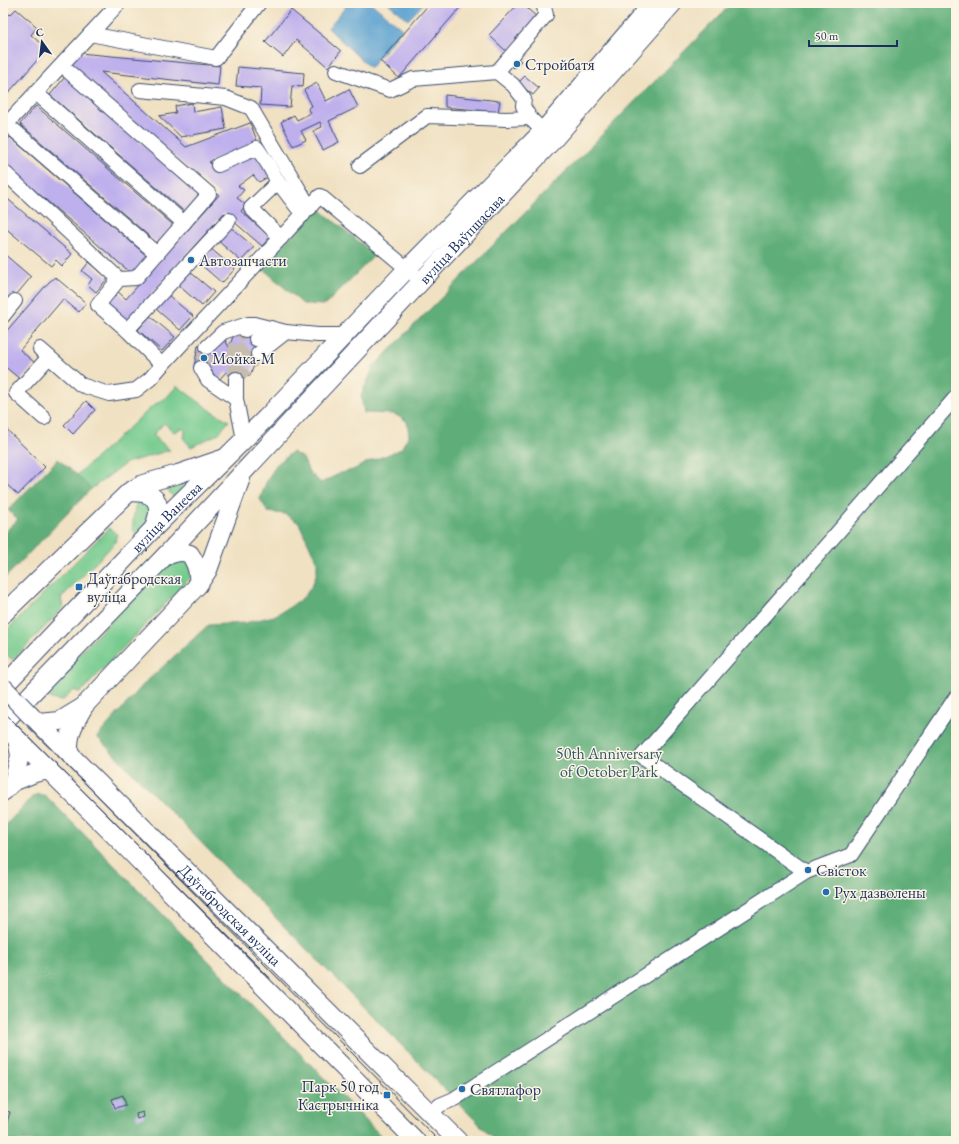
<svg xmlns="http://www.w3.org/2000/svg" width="959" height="1144" font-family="'EB Garamond',serif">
<rect width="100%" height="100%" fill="#fcf5e5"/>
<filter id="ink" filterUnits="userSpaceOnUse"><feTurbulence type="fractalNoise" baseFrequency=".025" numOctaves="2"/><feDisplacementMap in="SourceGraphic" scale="8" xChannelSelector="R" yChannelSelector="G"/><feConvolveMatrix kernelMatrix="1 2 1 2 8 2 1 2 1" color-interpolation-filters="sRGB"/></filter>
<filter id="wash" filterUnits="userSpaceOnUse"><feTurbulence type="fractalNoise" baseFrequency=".012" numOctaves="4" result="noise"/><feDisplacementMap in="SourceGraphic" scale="16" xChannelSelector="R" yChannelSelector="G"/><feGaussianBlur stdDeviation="0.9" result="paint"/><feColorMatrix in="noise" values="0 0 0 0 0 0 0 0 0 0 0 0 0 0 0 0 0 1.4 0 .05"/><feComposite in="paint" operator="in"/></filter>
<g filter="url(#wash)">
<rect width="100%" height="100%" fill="#f0e1c2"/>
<g fill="#74ca8e" stroke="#487c76">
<path d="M177 386 213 412 229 421 218 434 191 447 184 439 185 431 182 428 174 432 164 423 153 435 170 450 126 463 91 489 77 475 154 405 168 396Z"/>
<path d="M190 477 174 498 163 484Z"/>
<path d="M138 499 148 502 151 520 137 535 132 530 135 508Z"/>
<path d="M109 528 117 534 115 543 61 598 63 608 13 660 3 652V634Z"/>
<path d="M183 558 191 566V577L80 693 74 690 62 701 51 699 44 690 171 559Z"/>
</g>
<g fill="#5fae79" stroke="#3d6e6c">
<path d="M732 3H956V1141H496L97 737 144 684 204 629 209 625 245 623 274 616 290 607 305 596 313 584 317 572V562L299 523 285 514 268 512 260 499 266 483 276 465 292 452 303 458 309 472 321 483 341 473 353 470 368 462 387 455 401 449 409 435 407 421 394 414 364 413 361 396 374 366Z"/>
<path d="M318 208 375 255 325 305 303 304 261 267Z"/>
<path d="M58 459 77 475 91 489 3 580V534L18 519 8 510Z"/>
<path d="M39 794 46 796 386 1141H3V828L33 796Z"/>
</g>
<g fill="#5aa1d0" stroke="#3a6897">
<path d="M349 3H371L402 29 370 68 328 28Z"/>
<path d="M388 3H424L408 20Z"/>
</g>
<g id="blocks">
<g fill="#beafed">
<path d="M430 3H464L399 78 380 61Z"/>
<path d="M519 3H521L538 18 507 52 489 35Z"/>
<path d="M3 8 10 15 16 9 37 27 31 35 47 49 3 99Z"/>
<path d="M291 10 341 51 328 67 296 40 283 57 265 42Z"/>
<path d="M79 53 220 66 218 85 101 72 186 147 250 123 258 143 209 162 218 171 256 152 270 176 259 182 253 175 238 186 244 190 237 198 246 205 241 211 270 237 262 246 224 213 127 321 105 303 116 290 126 299 219 195 68 65Z"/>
<path d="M515 56 521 61 514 68 508 63Z"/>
<path d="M238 67 304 73 303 87 292 86 290 107 260 105 261 88 236 86Z"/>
<path d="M525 76 539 88 533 95 518 83Z"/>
<path d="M65 77 202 196 187 214 50 95Z"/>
<path d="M317 83 326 101 349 89 358 107 329 121 339 142 323 150 313 131 322 127 320 122 301 131 306 140 293 146 281 122 294 115 297 120 311 113 308 108 312 106 304 90Z"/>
<path d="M445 95 500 101 498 112 445 107Z"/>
<path d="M192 103 193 112 222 107 226 129 181 137 159 116 176 113 175 106Z"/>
<path d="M36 106 173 225 157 243 20 124Z"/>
<path d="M10 137 147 256 132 274 3 163V146Z"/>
<path d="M3 195 72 254 62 266 56 260 51 266 3 226Z"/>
<path d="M229 226 254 247 241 261 217 240Z"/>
<path d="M210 248 235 269 222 283 198 262Z"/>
<path d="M3 253 31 277 3 311Z"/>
<path d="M89 262 108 278 96 292 88 285 92 279 82 271Z"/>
<path d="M189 271 214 292 202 306 177 284Z"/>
<path d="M55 277 86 303 79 312 63 299 20 350 35 363 21 380 3 365V335L49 282Z"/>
<path d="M168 295 193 316 180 330 156 309Z"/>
<path d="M150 316 175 337 162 351 138 330Z"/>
<path d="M236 329 253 333 260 349 250 376 234 379 226 372 218 381 211 370 194 367 198 346 214 349 225 340 229 347Z"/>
<path d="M86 401 95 410 73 434 64 425Z"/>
<path d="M3 426 45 467 18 495 3 481V475L4 474 3 472Z"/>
<path d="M123 1095 126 1105 115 1108 112 1099Z"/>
<path d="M3 1110 10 1112 3 1136Z"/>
<path d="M143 1112 144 1117 137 1119 136 1114Z"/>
</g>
</g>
</g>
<g filter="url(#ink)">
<use href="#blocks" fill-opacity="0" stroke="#3b4a6d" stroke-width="1"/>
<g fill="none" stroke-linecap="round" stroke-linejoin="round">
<g stroke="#c5bdae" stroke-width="14" stroke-dasharray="14 7" stroke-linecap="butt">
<path d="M235 357 256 339"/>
<path d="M201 368 207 347"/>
<path d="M236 379 235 357 237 335 245 330"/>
<path d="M236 379 258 354"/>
</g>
<defs>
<g id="minor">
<path d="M90 34 216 58 259 3"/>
<path d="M336 71 390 90 413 79 497 72"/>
<path d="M69 72 209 194 136 278 119 279 98 305 127 330 162 365 320 196 422 281"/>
<path d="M140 90 226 98 251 108 310 208"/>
<path d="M36 93 184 223"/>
<path d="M536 124 530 118 523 106 524 99 513 85 497 72 546 15 543 3"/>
<path d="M3 128 119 3"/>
<path d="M15 131 157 254"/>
<path d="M218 165 257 148 268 164 278 182"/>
<path d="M360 166 427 116 506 119 530 118"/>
<path d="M3 171 119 279"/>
<path d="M281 238 251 208 278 182 303 215"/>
<path d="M3 316 15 301"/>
<path d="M127 330 229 220"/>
<path d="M245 330 254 324 286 332 318 335H344"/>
<path d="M256 339 270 328"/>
<path d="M207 347 223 332 248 324H253"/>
<path d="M40 349 81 385 109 394 136 390 150 379 162 365"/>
<path d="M258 354 286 332"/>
<path d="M201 368 208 380 236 399"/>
<path d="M236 379V399L244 440"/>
<path d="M44 418 16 393 49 357"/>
<path d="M806 872 642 756 956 397"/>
<path d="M430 1114 440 1105 454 1099 806 872 851 855 956 697"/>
</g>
<g id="major">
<path d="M129 492C141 492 158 493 158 509 159 515 155 523 154 528"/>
<path d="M165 556C174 553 180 550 190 554 197 565 199 572 198 585"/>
<path d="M3 614 129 492 143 484 178 474 222 459"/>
<path id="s1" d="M3 687 154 528 266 418 407 269 543 131 653 3"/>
<path id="s2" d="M32 717 458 1141"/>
<path id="s3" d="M3 723 165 556 554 139 673 3"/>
<path d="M39 723 60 721 83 707 198 585 208 570 241 478"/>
<path d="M3 725 108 829 416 1141"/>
<path d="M69 753C68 733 74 724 83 708"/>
<path d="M13 782 20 756 17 739"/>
<path d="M3 792 13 782 35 773 49 770"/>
</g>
</defs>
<use href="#minor" stroke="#3b4a6d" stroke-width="16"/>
<use href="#major" stroke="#3b4a6d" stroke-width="20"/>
<use href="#minor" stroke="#fff" stroke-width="14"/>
<use href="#major" stroke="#fff" stroke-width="18"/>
<g stroke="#1b2f5e" stroke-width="1">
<path d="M3 700 439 1141"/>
<path d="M3 711 270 978"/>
</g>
<path stroke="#1b2f5e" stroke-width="3" stroke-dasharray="6 3" stroke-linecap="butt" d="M595 6 597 3"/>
<defs>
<path id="major-bridge" d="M3 687 32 717"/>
</defs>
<use href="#major-bridge" stroke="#3b4a6d" stroke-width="20" stroke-linecap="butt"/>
<use href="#major-bridge" stroke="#fff" stroke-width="18"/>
</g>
</g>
<g fill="#1f6fb2" stroke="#fcf5e5" stroke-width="1.5">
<circle cx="517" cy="64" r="4"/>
<circle cx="191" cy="260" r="4"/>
<circle cx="204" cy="358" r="4"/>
<rect x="75" y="583" width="8" height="8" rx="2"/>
<circle cx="808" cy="870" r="4"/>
<circle cx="826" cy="892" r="4"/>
<circle cx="462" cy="1089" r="4"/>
<rect x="383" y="1091" width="8" height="8" rx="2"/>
</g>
<g text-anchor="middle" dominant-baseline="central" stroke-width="3" stroke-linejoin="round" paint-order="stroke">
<g font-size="16" fill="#1b2f5e" stroke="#fcf5e5" text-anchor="start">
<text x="525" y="64">Стройбатя</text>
<text x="199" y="260">Автозапчасти</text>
<text x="212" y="358">Мойка-М</text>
<text x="87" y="578">Даўгабродская<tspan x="87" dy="18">вуліца</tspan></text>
<text x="816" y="870">Свісток</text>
<text x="834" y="892">Рух дазволены</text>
<text x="379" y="1086" text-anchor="end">Парк 50 год<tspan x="379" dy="18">Кастрычніка</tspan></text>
<text x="470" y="1089">Святлафор</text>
</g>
<g font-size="16" fill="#1b2f5e" stroke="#fcf5e5">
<text stroke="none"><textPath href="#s3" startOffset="667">вуліца Ваўпшасава</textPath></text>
<text stroke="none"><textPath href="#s1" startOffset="236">вуліца Ванеева</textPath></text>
<text stroke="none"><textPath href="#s2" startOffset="280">Даўгабродская вуліца</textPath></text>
</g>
<g font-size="16" fill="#31566a" stroke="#fcf5e5">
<text x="609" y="753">50th Anniversary<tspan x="609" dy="18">of October Park</tspan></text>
</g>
</g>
<rect width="959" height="1144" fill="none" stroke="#fcf5e5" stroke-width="16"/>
<g transform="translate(42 42) rotate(346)" stroke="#fcf5e5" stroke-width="3" paint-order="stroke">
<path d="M0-3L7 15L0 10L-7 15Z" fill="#1b2f5e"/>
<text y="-6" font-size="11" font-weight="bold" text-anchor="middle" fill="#1b2f5e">С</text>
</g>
<path d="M809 40v6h88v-6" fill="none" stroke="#1b2f5e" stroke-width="2"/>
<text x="815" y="40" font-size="12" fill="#1b2f5e" stroke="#fcf5e5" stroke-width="3" paint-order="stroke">50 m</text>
</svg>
